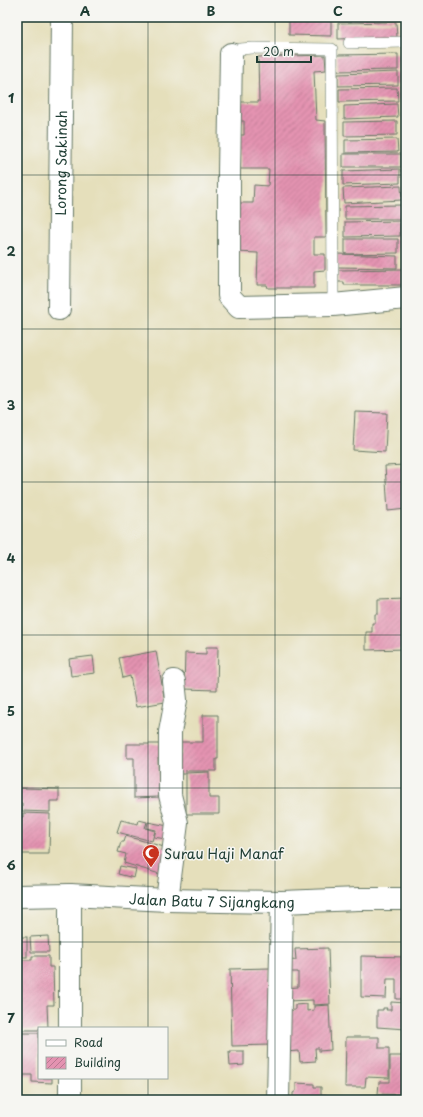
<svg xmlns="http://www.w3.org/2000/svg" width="423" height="1117" font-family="'Playpen Sans',sans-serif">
<defs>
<pattern id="building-hatch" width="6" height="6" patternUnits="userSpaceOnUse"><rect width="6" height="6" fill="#e493b1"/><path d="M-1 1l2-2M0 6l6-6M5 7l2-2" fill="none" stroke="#b87991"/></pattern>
</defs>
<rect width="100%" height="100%" fill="#f6f6f2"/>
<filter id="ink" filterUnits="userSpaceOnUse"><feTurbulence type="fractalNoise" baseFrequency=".025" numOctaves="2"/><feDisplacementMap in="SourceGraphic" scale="8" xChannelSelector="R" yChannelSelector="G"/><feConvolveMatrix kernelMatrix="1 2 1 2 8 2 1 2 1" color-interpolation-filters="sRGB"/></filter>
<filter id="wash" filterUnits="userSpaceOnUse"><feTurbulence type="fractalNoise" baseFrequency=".012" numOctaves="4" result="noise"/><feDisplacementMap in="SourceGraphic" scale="16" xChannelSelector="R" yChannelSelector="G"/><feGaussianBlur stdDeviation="0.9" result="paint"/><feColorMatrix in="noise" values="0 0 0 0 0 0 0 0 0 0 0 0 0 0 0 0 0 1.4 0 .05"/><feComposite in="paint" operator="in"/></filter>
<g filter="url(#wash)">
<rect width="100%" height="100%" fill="#e5dfbb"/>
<g id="blocks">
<g fill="url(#building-hatch)">
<path d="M289 17H331V36L289 35Z"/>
<rect x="338" y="17" width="58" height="3"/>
<path d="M396 22 397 37 338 39V23Z"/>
<path d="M398 54V70L338 71 337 55Z"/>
<path d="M325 55 326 70 314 71 316 120 325 121 326 237H314V254H325V270L314 271V288H268L267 285H257L258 253 236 252 238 203H253L254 185 268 186 269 169H240V135H244V121H240V102H259L258 57Z"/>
<path d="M398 72V85L338 86V74Z"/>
<path d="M397 88 398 101 339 102V89Z"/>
<path d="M397 104 398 117 344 119V106Z"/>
<path d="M397 121V135L344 136V122Z"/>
<path d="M397 139 398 152 345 153V140Z"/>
<rect x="343" y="154" width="58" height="13"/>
<path d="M400 169V183L343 185V171Z"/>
<path d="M401 186 402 200 344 203 343 188Z"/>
<path d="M401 205V219H345V206Z"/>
<path d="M400 221V236L345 237V222Z"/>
<path d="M345 239H398V253L345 254Z"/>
<path d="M337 254 397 256V268L337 267Z"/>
<path d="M402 269V285H344V282H338V270Z"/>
<path d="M355 412 387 413 385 452 353 450Z"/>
<path d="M405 465 406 509 388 511 385 466Z"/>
<path d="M406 598V649L366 650V632H372V623H375V614H378V599Z"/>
<path d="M206 647H218L217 690 184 689 185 653 206 654Z"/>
<path d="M156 651 165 702 136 707 130 676 123 678 119 658Z"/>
<path d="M93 656 95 673 71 676 69 659Z"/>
<path d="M203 715H218V759H216V771H185V774H176V755H181V742H203Z"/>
<path d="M127 744H165V758H158L159 797 134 798V758H127Z"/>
<path d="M209 772V798H219V814H186V773Z"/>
<path d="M17 788 59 789V801H50V812L22 811V803H17Z"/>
<path d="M23 813 50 814 49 854H18L19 826H17V817H23Z"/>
<path d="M121 820 138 824 139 820 147 822 145 828 155 831 152 841 117 832Z"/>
<path d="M148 822 168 826 165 839 154 837 156 830 147 828Z"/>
<path d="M126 836 171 849 163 875 124 863 126 854 118 852 121 842H124Z"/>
<path d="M120 866 136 869 134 878 118 874Z"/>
<path d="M48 936 49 952H31L30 937Z"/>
<rect x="17" y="937" width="10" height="20"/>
<path d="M328 948 330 1004 313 1005V1000L287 1001 286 988 298 987V972H287L286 961 296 960 295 949Z"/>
<path d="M32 956H49V967H53L54 1005H47L48 1028H39V1030H17V960H32Z"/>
<path d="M361 956 406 957V999H396V979H387L386 998 361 997Z"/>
<path d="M270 968V1045L232 1046 230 969Z"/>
<path d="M391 1002 406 1003V1029L377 1027V1010H383V1008H387L386 1010H391Z"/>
<path d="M307 1004V1011L314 1010V1006L329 1005 331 1050 319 1051V1048H315L316 1061 300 1062 299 1051 284 1052 282 1011 295 1010V1005Z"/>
<path d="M17 1033H39V1078H52V1083L32 1082V1075H21L22 1066H17Z"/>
<path d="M346 1037H379V1048H389V1078L366 1077 365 1087H345Z"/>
<path d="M229 1051H244V1065L230 1066Z"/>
<path d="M390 1056H406V1095L378 1094 379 1082H390Z"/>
<path d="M296 1083 314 1084V1087H321V1095H326V1100H293V1093L296 1091Z"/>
</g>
</g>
</g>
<g filter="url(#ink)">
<use href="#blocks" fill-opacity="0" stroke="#647663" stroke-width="1"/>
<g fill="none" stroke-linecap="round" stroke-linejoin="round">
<defs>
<g id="service">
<path d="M349 43 406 42"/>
<path d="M231 54 240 49 253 48 332 49 333 305"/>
</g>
<g id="minor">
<path d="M231 54 229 172V296L239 307 333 305 406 298"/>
<path id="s1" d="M59 309 62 17"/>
<path d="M70 895V1028"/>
<path id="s2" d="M17 896 70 895 167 900 282 902 359 899H406"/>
<path d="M167 900 177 823 170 795V732L176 700 174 681"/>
<path d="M70 1078V1100"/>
<path d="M278 1100 282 902"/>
</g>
</defs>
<use href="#service" stroke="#647663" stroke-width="12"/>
<use href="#minor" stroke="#647663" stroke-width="24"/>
<use href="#service" stroke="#fff" stroke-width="11"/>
<use href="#minor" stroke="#fff" stroke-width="22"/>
</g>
</g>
<path fill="none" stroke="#1f3d34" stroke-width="1" stroke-opacity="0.55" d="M148 17V1028M275 17V1100M17 175H406M17 329H406M17 482H406M17 635H406M17 788H406M17 942H406M148 1078V1100"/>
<defs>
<symbol id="mosque-pin" viewBox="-11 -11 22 30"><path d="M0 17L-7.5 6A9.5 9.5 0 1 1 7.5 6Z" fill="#c8321e" stroke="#f6f6f2"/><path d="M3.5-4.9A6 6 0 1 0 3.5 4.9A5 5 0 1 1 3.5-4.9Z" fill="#fff"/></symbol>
</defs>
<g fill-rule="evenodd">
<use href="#mosque-pin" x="141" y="843" width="20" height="27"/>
</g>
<g text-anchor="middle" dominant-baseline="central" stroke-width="3" stroke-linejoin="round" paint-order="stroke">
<g font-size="14" fill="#1f3d34" stroke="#f6f6f2">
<text stroke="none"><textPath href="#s1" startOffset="146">Lorong Sakinah</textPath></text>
<text stroke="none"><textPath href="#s2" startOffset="195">Jalan Batu 7 Sijangkang</textPath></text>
</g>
<g font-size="14" fill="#1f3d34" stroke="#f6f6f2" text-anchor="start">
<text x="164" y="853">Surau Haji Manaf</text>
</g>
</g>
<rect width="423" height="1117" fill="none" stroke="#f6f6f2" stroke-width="44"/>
<rect x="38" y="1027" width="130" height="52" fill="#f6f6f2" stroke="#a0aca6"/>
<rect x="46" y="1040" width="20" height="6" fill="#ffffff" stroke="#a0aca6"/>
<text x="74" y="1047" font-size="12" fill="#1f3d34">Road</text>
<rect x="46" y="1057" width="20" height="12" fill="url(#building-hatch)" stroke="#a0aca6"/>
<text x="74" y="1067" font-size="12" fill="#1f3d34">Building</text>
<path d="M257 56v6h54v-6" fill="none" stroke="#1f3d34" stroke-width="2"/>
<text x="263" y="56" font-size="12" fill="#1f3d34" stroke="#f6f6f2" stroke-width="3" paint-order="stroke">20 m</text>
<rect x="22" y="22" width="379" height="1073" fill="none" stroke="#1f3d34" stroke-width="1.5"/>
<g font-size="13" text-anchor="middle" font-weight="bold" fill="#1f3d34">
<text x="85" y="16">A</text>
<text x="211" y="16">B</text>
<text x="338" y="16">C</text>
<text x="11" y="103">1</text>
<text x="11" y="256">2</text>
<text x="11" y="410">3</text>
<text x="11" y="563">4</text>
<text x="11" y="716">5</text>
<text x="11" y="870">6</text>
<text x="11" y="1023">7</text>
</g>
</svg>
